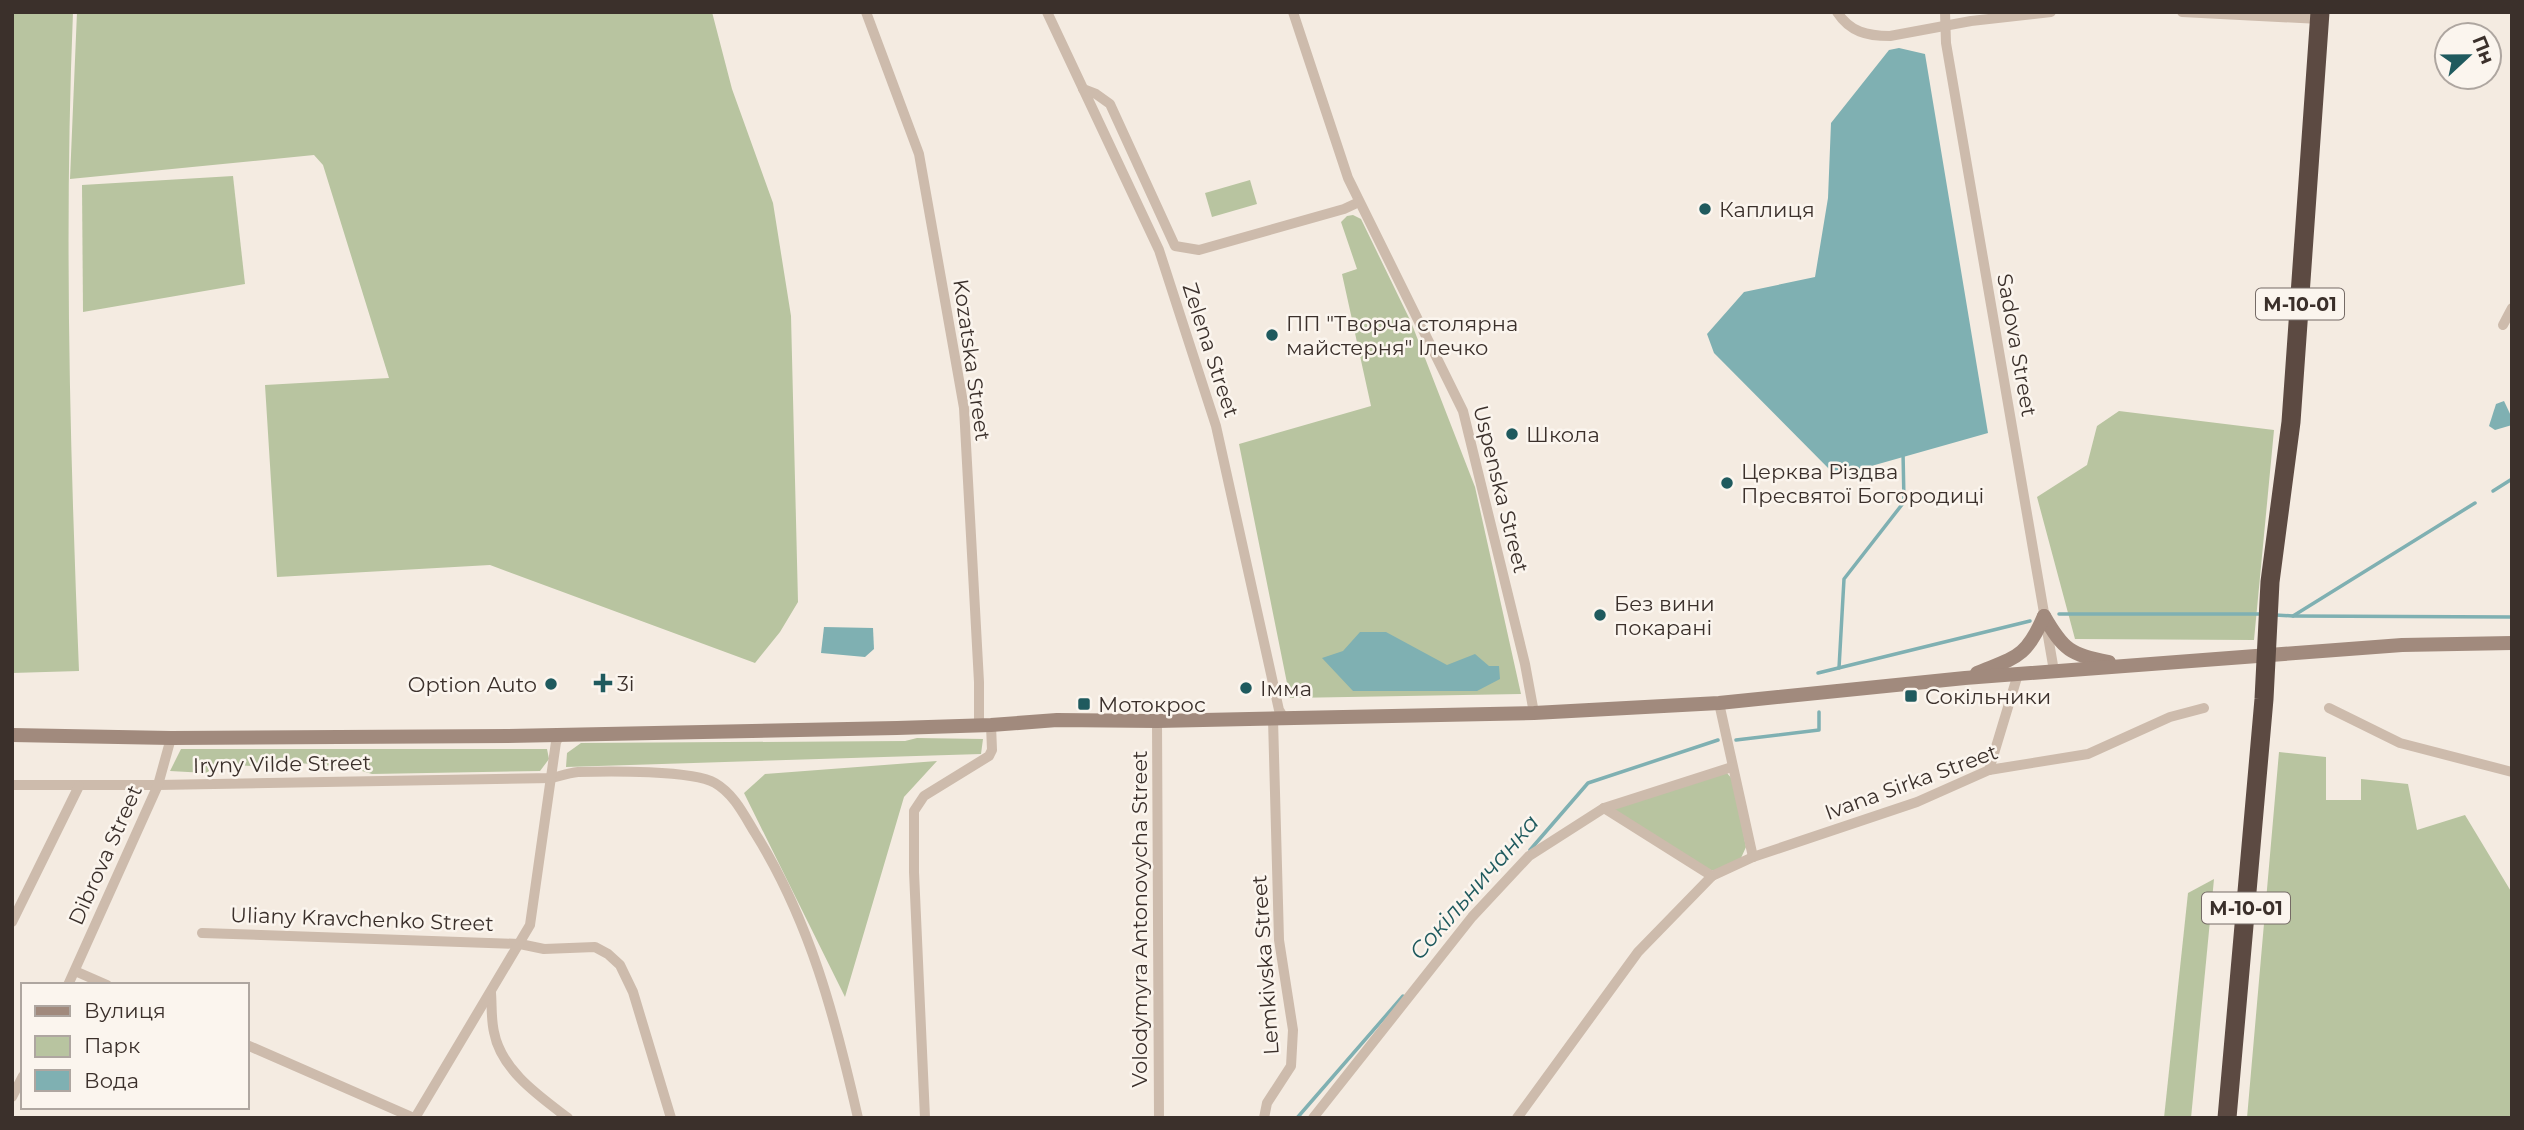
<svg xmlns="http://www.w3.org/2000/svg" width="2524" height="1130" font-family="Montserrat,sans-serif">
<rect width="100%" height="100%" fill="#f4ebe1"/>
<g fill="#b8c4a0">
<path d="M12 12H73C64 232 70 451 79 671L12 673Z"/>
<path d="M77 12H712L732 89 773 203 791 316 798 602 780 632 755 663 490 565 277 577 265 385 389 378 323 165 314 155 70 179Z"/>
<path d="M233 176 245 284 83 312 82 185Z"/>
<path d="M1250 180 1257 204 1212 217 1205 193Z"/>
<path d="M1353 215 1361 219 1411 322 1475 487 1521 694 1290 698 1239 444 1371 406 1342 274 1357 269 1341 222 1347 216Z"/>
<path d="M2119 411 2274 430 2254 640 2075 639 2037 497 2087 465 2097 426Z"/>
<path d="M917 738 983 739 981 754 566 767 567 753 581 743 905 741Z"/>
<path d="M181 749H547L549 759 540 771 372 774 349 767 285 762 251 766 219 764 206 773 170 771Z"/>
<path d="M2279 752 2326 757V800H2361V779L2408 784 2417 830 2465 815 2512 893V1118H2247Z"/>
<path d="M937 761 904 797 845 997 744 793 765 774Z"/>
<path d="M1727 773 1733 780 1746 847 1741 858 1716 871 1702 868 1615 812 1614 806Z"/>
<path d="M2214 879 2191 1118H2164L2188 893Z"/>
</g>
<g fill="#7fb0b2">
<path d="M1899 48 1925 54 1988 433 1836 476 1714 353 1707 334 1744 292 1815 277 1828 198 1831 123 1889 50Z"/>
<path d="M2504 401 2512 418V425L2495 430 2489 426 2496 404Z"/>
<path d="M824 627 873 628 874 649 865 657 821 653Z"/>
<path d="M1360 632H1386L1447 665 1475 654 1489 666H1499L1500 679 1477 691H1353L1322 658 1343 651Z"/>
</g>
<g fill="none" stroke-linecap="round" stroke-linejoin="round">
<g stroke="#7fb0b2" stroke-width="3.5">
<path d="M2493 491 2512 479"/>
<path d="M2059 614H2260"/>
<path d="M2275 615 2293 616 2475 503"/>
<path d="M2293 616 2512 617"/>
<path d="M1839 668 1844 579 1904 502 1903 452"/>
<path d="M1818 673 2030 621"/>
<path d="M1736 740 1819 730V712"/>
<path d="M1530 850 1588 783 1718 740"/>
<path d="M1297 1118 1403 996"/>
</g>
<g stroke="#cdbbac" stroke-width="10">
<path d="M866 12 919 154 964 408 979 682V725"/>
<path d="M1047 12 1159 250 1216 426 1279 710 1284 718"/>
<path d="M1293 12 1348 178 1463 411 1525 664 1534 713"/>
<path d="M1837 12C1850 32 1867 36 1890 36L1971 21 2051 12"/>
<path d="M1945 12 1946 43 2054 671"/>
<path d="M2182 12 2320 19"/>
<path d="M1083 89 1096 94 1110 104 1175 246 1199 250 1344 209 1359 202"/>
<path d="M2503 325 2512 308"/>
<path d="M1719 703 1753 857"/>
<path d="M2329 708 2400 743 2512 772"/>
<path d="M1157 721 1159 1118"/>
<path d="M1989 770 2018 674"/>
<path d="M12 785H158L552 778C560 776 569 773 578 772 607 771 693 770 715 783 734 794 744 815 755 833 810 921 835 1017 858 1118"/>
<path d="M1604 808 1712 876"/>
<path d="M12 922 79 786"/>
<path d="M202 933 520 944 544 949 595 947 608 954 620 965 633 992 671 1118"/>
<path d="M75 971 107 985"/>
<path d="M68 985 158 785 171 738"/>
<path d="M491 993C492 1006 491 1019 494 1032 501 1070 539 1096 568 1118"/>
<path d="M247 1045 414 1118"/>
<path d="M12 1097 23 1076"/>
<path d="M415 1118 530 925 556 742 560 735"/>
<path d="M925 1118 914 872V811L924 796 989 756 992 750 991 725"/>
<path d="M1264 1118 1267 1103 1291 1066 1293 1030 1279 940 1273 719"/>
<path d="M1313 1118 1472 917 1529 856 1604 808 1732 767"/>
<path d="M1517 1118 1638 952 1712 876 1753 857 1917 802 1989 770 2088 754 2170 717 2204 708"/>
</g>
<g stroke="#a18a7d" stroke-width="14">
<path d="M2044 616C2064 651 2070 654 2109 662"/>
<path d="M1977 673C2016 657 2026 658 2044 616"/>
<path d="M12 735 171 738 508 736 897 728 991 725 1057 720 1157 721 1534 713 1719 703 1965 678 2402 645 2512 643"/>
</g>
<path stroke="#5c4a42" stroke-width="19" d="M2227 1118 2264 699 2270 582 2291 422 2320 12"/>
</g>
<g fill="#1f5a5e" stroke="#fbf5ee" stroke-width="2.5">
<circle cx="1705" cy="209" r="7"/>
<circle cx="1272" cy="335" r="7"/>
<circle cx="1512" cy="434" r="7"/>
<circle cx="1727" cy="483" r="7"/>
<circle cx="1600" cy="615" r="7"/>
<path d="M599.5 672.5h7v7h7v7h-7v7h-7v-7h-7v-7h7z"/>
<circle cx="551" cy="684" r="7"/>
<circle cx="1246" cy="688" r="7"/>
<rect x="1904" y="689" width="14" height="14" rx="3.5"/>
<rect x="1077" y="697" width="14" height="14" rx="3.5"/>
</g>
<g text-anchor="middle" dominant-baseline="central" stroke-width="5" stroke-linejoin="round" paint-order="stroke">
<g fill="#fbf5ee" stroke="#756b66" stroke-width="2">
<rect x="2256" y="288.5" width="88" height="31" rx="5"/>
<rect x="2202" y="892.5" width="88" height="31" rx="5"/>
</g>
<g font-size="19" font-weight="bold" fill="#3b302b">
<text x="2300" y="304">М-10-01</text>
<text x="2246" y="908">М-10-01</text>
</g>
<g font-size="21" fill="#3b302b" stroke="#fbf5ee" text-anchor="start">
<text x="1719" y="209">Каплиця</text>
<text x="1286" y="323">ПП "Творча столярна<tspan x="1286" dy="24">майстерня" Ілечко</tspan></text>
<text x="1526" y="434">Школа</text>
<text x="1741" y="471">Церква Різдва<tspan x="1741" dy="24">Пресвятої Богородиці</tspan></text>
<text x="1614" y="603">Без вини<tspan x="1614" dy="24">покарані</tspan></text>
<text x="617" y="683">3і</text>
<text x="537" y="684" text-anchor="end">Option Auto</text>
<text x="1260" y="688">Імма</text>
<text x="1925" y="696">Сокільники</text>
<text x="1098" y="704">Мотокрос</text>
</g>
<g font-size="21" fill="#3b302b" stroke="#fbf5ee">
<text transform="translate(2017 345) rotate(80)">Sadova Street</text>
<text transform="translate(1211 350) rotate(72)">Zelena Street</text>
<text transform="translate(972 360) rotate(82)">Kozatska Street</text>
<text transform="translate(1501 489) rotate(76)">Uspenska Street</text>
<text transform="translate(282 764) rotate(-1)">Iryny Vilde Street</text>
<text transform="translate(1911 782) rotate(-20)">Ivana Sirka Street</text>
<text transform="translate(105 855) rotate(-66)">Dibrova Street</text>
<text transform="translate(362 919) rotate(2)">Uliany Kravchenko Street</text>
<text transform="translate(1139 919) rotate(-90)">Volodymyra Antonovycha Street</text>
<text transform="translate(1265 965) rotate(-94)">Lemkivska Street</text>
</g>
<g font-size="23" font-style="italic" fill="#1f5a5e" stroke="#fbf5ee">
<text transform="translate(1474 887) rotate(-49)">Сокільничанка</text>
</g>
</g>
<rect width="2524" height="1130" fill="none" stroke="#3b302b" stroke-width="28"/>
<rect x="21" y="983" width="228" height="126" fill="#fbf5ee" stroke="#aea6a0" stroke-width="2"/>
<rect x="35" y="1006" width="35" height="10" fill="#a18a7d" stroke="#aea6a0" stroke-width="2"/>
<text x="84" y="1018" font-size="21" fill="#3b302b">Вулиця</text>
<rect x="35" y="1036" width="35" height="21" fill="#b8c4a0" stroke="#aea6a0" stroke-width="2"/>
<text x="84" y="1053" font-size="21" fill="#3b302b">Парк</text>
<rect x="35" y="1070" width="35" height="21" fill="#7fb0b2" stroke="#aea6a0" stroke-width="2"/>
<text x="84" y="1088" font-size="21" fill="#3b302b">Вода</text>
<g transform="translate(2468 56) rotate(68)"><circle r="33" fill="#fbf5ee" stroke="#aea6a0" stroke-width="2"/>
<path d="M0-5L12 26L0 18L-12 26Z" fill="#1f5a5e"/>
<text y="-10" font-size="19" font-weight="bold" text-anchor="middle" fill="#3b302b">Пн</text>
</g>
</svg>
